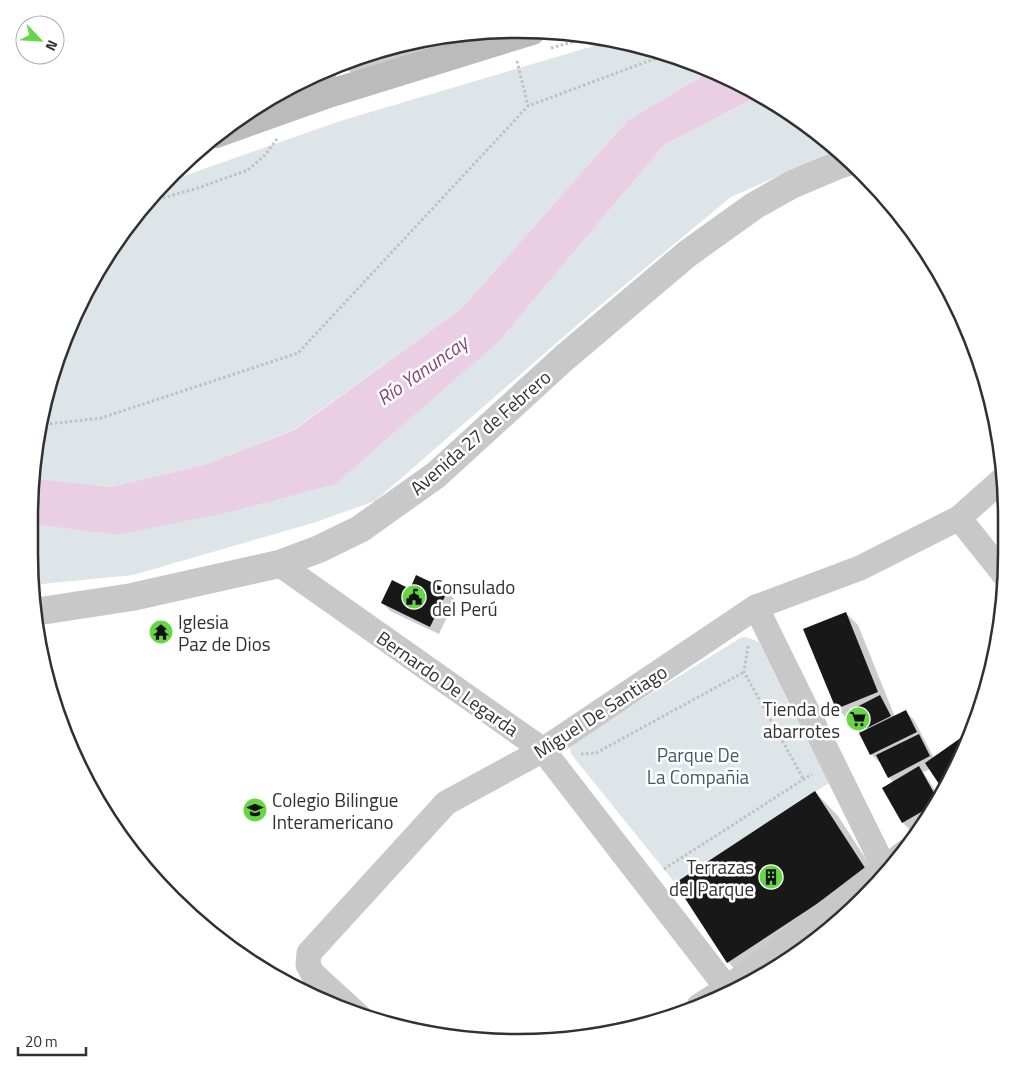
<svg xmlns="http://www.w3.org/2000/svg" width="1036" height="1072" font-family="'Titillium Web',sans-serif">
<rect width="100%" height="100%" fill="#fff"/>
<g fill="#dde5e9">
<path d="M614 40 675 55 711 71 628 120 462 308 293 430 207 464 111 487 32 478 33 454 55 361 94 274 150 196 164 183 340 121Z"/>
<path d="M762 94 839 149 731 197 591 313 375 501 313 523 133 575 32 585 29 554 30 524 116 535 500 340 664 145Z"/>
<path d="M742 637 749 638 759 642 829 783 675 883 571 754 570 748 573 742Z"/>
</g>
<path fill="#eacee4" d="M711 71 762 94 664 145 500 340 335 484 230 512 116 535 30 524 32 478 111 487 207 464 294 430 462 308 628 120Z"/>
<g fill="#0003">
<path d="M486 30H492L357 78 342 64 391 45Z"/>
<path d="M447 591 455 600 439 634 390 611 382 602Z"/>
<path d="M846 613 858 625 895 717 906 712 914 720 934 758 957 771 945 789 930 769 923 772 940 798 924 823 911 831 903 823 883 788 893 782 889 777 881 762H879L871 754 854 719 849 721 837 708Z"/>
<path d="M815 792 838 816 879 879 816 942 749 984 728 962 676 883Z"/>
</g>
<g fill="#181818">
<path d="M402 44 363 58V56L391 45Z"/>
<path d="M416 575 448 590 430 627 381 603 392 580 410 589Z"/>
<path d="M846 612 878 692 836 709 803 629Z"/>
<path d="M880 695 891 716 859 732 849 711Z"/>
<path d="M906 710 917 732 870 755 859 733Z"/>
<path d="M919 734 930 756 888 778 876 755Z"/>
<path d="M962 737 967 744 957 771 951 779 941 787 925 763Z"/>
<path d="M919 766 938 800 937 803 902 823 882 788Z"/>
<path d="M815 791 867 871 727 963 675 883Z"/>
</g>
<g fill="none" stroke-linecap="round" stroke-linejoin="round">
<g stroke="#c1c1c1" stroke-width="3" stroke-dasharray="2.5 2.5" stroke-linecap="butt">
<path d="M551 48 594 36"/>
<path d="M517 61 528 106"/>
<path d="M148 198 159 199 198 188 248 170 265 155 277 139"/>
<path d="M40 425 101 418 298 353 528 106 670 53"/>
<path d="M748 646 744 672 804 780"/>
<path d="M581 754 596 753 744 672"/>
<path d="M664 869 812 774"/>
</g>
<path stroke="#c8c8c8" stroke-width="12" d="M467 33 478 47"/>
<g stroke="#c8c8c8" stroke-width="25">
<path d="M322 72 328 94"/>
<path d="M959 518 1006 577"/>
<path d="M279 564 543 750 727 988"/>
<path d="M756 607 884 867"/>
<path d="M699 1006 727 988 907 851"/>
<path d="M360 1017 313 974 308 965 309 953 446 803 543 750 756 607 860 568 959 518 1005 477"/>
</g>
<path stroke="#c8c8c8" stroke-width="28" d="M34 612 132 597 279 564 319 549 360 529 436 475 564 358 687 254 754 206 791 185 836 166 851 161"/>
<path stroke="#bbb" stroke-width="28" d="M216 134 328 94 532 31"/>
</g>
<defs>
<symbol id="civic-disc" viewBox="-11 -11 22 22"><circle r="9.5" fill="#67d644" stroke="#fff"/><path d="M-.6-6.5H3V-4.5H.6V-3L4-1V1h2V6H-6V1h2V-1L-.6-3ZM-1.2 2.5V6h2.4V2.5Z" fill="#111"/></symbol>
<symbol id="temple-disc" viewBox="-11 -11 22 22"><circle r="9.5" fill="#67d644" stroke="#fff"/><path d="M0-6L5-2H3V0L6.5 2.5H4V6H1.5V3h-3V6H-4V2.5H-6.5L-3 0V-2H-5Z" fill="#111"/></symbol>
<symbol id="supermarket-disc" viewBox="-11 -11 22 22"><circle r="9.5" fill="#67d644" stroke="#fff"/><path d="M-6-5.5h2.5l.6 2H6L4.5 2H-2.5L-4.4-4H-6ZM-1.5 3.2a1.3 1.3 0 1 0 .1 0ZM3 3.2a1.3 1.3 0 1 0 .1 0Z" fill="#111"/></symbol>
<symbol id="school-disc" viewBox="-11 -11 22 22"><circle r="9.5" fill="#67d644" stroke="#fff"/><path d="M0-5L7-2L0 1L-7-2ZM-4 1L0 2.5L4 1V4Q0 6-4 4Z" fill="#111"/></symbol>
<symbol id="building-disc" viewBox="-11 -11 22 22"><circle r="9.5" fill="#67d644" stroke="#fff"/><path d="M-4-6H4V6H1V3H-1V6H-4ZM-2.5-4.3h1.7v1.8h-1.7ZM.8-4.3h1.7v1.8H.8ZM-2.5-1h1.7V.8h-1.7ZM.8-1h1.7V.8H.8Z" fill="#111"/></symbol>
</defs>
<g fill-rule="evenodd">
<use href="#civic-disc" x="400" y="583" width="28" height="28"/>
<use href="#temple-disc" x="147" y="618" width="28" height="28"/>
<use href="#supermarket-disc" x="844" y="705" width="28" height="28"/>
<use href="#school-disc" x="241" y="796" width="28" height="28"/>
<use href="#building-disc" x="757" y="863" width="28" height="28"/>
</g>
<g text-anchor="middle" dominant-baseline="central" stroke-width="5" stroke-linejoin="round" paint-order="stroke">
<g font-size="19" fill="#313131" stroke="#fff">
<text transform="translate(480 432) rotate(-41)">Avenida 27 de Febrero</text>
<text transform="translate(448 683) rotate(35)">Bernardo De Legarda</text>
<text transform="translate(600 711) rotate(-33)">Miguel De Santiago</text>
</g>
<g font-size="19" fill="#313131" stroke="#fff" text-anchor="start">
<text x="432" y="586">Consulado<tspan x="432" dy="22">del Perú</tspan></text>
<text x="178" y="621">Iglesia<tspan x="178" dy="22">Paz de Dios</tspan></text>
<text x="840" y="708" text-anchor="end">Tienda de<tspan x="840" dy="22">abarrotes</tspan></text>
<text x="272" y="799">Colegio Bilingue<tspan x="272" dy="22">Interamericano</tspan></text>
<text x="754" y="866" text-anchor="end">Terrazas<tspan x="754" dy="22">del Parque</tspan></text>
</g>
<g font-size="19" fill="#415a69" stroke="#fff">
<text x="698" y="754">Parque De<tspan x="698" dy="22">La Compañia</tspan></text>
</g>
<g font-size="20" font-style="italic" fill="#8c457c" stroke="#fff">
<text transform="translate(422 370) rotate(-35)">Río Yanuncay</text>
</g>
</g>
<path d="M0 0H1036V1072H0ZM518 38H518A480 480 0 0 1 998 518V554A480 480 0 0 1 518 1034H518A480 480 0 0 1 38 554V518A480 480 0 0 1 518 38Z" fill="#fff" fill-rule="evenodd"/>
<path fill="none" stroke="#313131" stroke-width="2.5" d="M518 38H518A480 480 0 0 1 998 518V554A480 480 0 0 1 518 1034H518A480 480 0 0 1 38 554V518A480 480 0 0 1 518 38Z"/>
<g transform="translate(40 40) rotate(115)"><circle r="24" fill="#ffffff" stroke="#adadad"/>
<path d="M0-4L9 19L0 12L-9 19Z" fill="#67d644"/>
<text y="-8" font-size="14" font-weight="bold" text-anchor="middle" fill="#313131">N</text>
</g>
<path d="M18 1047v8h68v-8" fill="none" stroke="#313131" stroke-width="2.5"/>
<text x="25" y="1047" font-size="15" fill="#313131" stroke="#ffffff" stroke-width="4" paint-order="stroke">20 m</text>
</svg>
